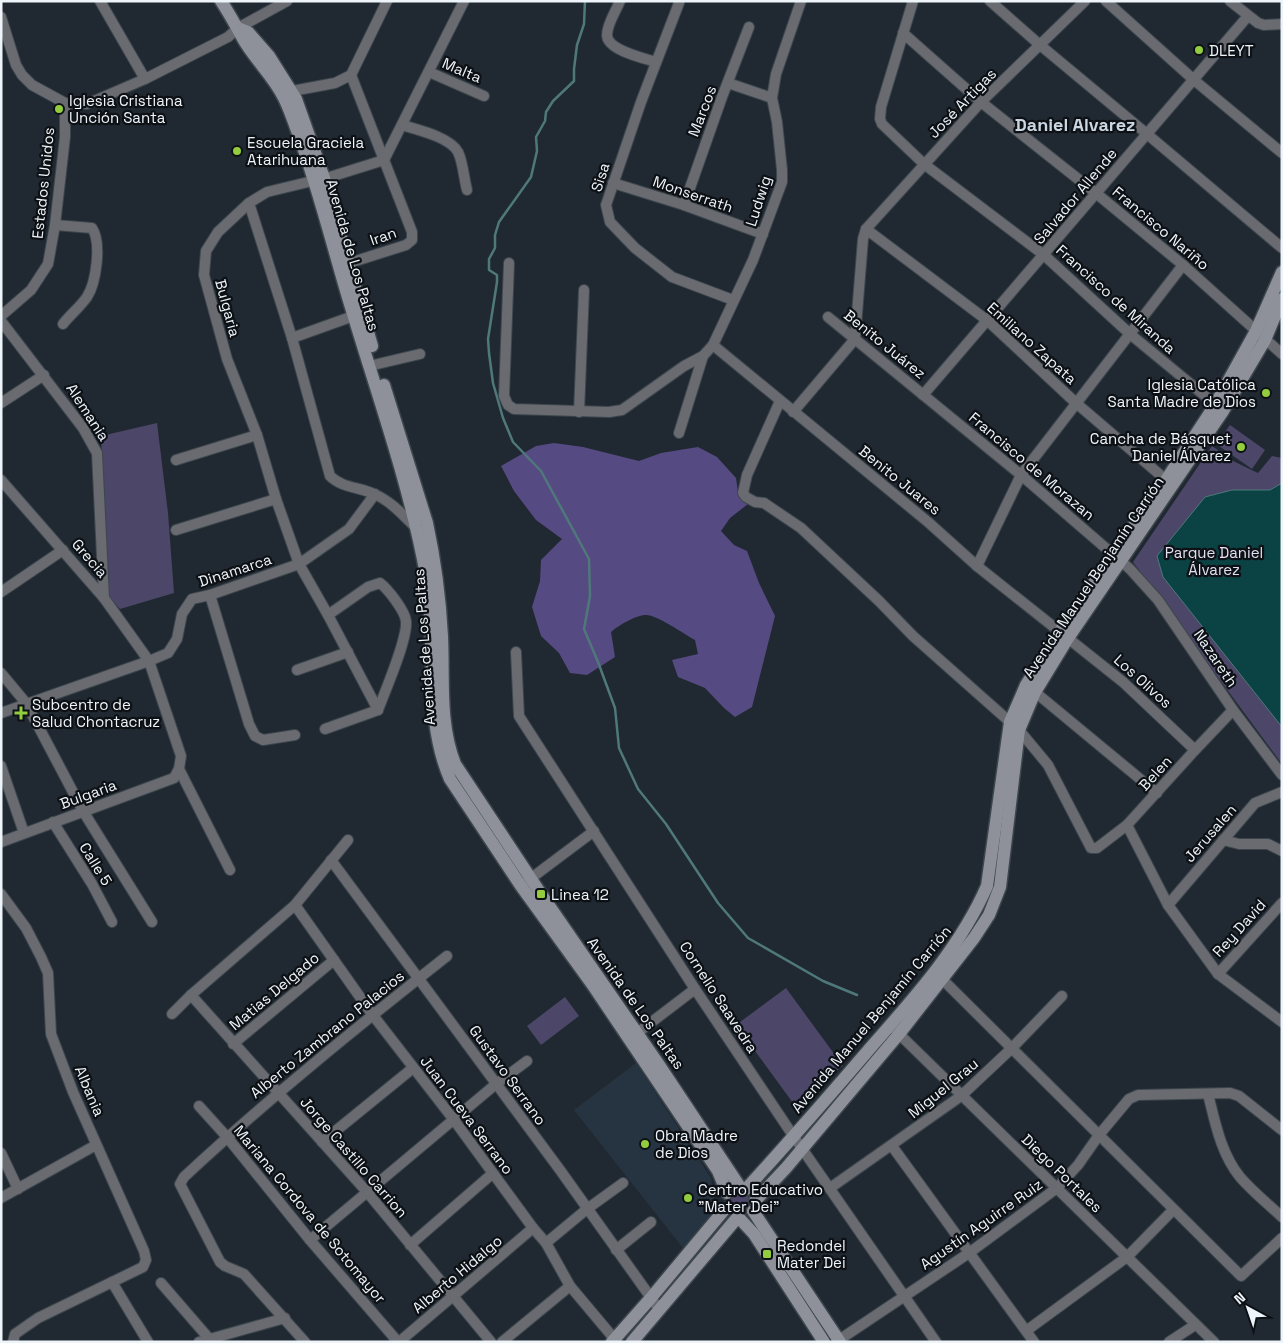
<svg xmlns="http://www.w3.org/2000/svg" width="1283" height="1343" font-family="'Space Grotesk',sans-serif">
<rect width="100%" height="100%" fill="#202931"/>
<path fill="#253440" d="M636 1063 711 1178 716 1208 683 1248 574 1110Z"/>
<g fill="#4c4668">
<path d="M157 423 168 513 174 593 120 609 108 596 101 436Z"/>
<path d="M1230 425 1265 450 1252 469 1216 444Z"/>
<path d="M1212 446 1235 462 1258 473 1272 456 1282 458V764L1133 562Z"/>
<path d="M786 988 843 1066 793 1103 736 1025Z"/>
<path d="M565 997 579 1016 541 1045 527 1026Z"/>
<circle cx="739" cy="1204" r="12"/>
</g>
<path fill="#564a82" d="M554 443 583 447 639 461 661 453 698 447 717 457 736 478 738 492 748 504 730 518 721 531 734 545 747 551 759 583 775 616 752 707 735 717 724 708 705 688 678 677 672 660 698 654 695 640C684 634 657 615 646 615 636 615 619 625 611 632L615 657 587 675 570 673 559 653 541 636 532 607 540 581 541 560 562 539 536 520 514 491 501 466 536 446Z"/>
<path fill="#0b4345" stroke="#4f787b" d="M1282 483V727L1163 577 1157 556 1205 497 1232 490H1270Z"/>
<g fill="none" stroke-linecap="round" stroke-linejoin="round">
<path stroke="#4f787b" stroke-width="2.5" d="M585 1 584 24 577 45 574 69V81L553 101 546 112 545 121 536 137 537 151 531 177 499 222 495 235V248L489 259V270L497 275V282L488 339 489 353 493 383 503 418 513 442 541 471 589 559 590 596 584 629 598 662 615 708 619 748 638 789 666 824 718 903 748 938 823 981 857 995"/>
<defs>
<g id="street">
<path d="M100 1 145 79"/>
<path d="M620 1C616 11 607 24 607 35 607 50 643 58 656 62"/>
<path d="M913 1 881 107 880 119 882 124 924 164 1044 255 1130 334 1221 409"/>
<path d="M990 1 1040 45 1147 134 1282 248"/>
<path d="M1106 1 1194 80 1282 153"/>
<path d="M1230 1 1258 23 1264 25 1282 24"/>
<path d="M679 3 641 102 606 205 610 222 635 248 672 277 733 300"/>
<path d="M1 17 16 65 22 75 32 85 65 103 87 104 145 79 228 37 238 28 287 1"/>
<path d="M903 33 981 102 1097 194 1183 265 1282 354"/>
<path d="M429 72 484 96"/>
<path d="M728 83 772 98"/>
<path d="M292 91 335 83 351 75 387 1"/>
<path d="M402 125C418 130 450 137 458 152 463 162 464 179 467 190"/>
<path d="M613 183 684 205 763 234"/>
<path d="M249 203 292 338 330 476C342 488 360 487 374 494 391 501 404 516 417 529"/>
<path d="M684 205 722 97 749 27"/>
<path d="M55 225 92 228C102 243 96 283 87 297 80 307 70 315 63 324"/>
<path d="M866 229 988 321 1076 403 1172 485"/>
<path d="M509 263 504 396 508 405 514 409 609 412 622 410 684 366 703 356"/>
<path d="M343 265 406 245 412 240V232L351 75"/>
<path d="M1 316 31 290 48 264 55 225 65 137V103"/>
<path d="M828 317 1021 475 1130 569 1158 600 1233 710 1282 775"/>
<path d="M1 321 83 428 97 453 104 598"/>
<path d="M292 338 359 314"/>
<path d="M713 345 928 522 977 566 1123 682 1195 750"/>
<path d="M369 366 420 354"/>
<path d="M923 395 1248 16"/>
<path d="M780 401 747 475 743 493 746 497 755 502 764 503 801 528 879 601 913 636 1019 730 1048 765 1091 848H1097L1127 825 1195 750 1233 710"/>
<path d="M1 403 44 375"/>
<path d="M579 412 584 290"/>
<path d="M793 412 855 339 863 239 866 229 981 102 1085 1"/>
<path d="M679 433 703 356 713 345 753 260 782 182V170L777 122 772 98 776 74 801 1"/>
<path d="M176 460 257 435"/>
<path d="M1 480 104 598 149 661 181 756 179 769 230 870"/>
<path d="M176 530 276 499"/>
<path d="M977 566 1021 475 1183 265"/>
<path d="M1 592 63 550"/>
<path d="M210 595 249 724 255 736 263 740 295 735"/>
<path d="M328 615 368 587 380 583C388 589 405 611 406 621 408 639 385 691 378 710"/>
<path d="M516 652 519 716 695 989 794 1137 936 1342"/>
<path d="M297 670 348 652"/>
<path d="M1 673 26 703 83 811 152 922"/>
<path d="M1035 692 1157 793"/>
<path d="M378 710 328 615 299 564 276 499 257 435 227 359 204 275 206 251 218 232 249 203 267 192 333 176 384 160 464 1"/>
<path d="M1 713 149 661 168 653 177 639 182 614 192 599 210 595 299 564 349 529 375 494"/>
<path d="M325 729 378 710"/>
<path d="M1 766 24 833"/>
<path d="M53 822 92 884 112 922"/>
<path d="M1127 825 1168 905 1218 974 1282 1022"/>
<path d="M1223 840 1239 844H1268L1282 851"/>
<path d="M1 842 174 778 179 769"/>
<path d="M331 860 560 1170 659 1309"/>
<path d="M526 882 594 831"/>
<path d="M1 894 26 928 41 957 48 973 51 1034 73 1092 144 1251 146 1260 143 1267 38 1318 15 1334 13 1342"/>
<path d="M295 905 372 1014 454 1120 533 1228 546 1243 570 1286 617 1342"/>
<path d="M1168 905 1255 803 1282 792"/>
<path d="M937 974 1241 1276 1282 1238"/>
<path d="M1218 974 1282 903"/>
<path d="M191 995 367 1192 491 1342"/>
<path d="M172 1014 191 995 295 905 348 840"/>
<path d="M895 1030 1214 1342"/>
<path d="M632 1037 695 989"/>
<path d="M233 1044 334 960"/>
<path d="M1208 1094C1215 1122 1221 1154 1240 1177 1252 1191 1268 1204 1282 1217"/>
<path d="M199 1106 227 1137 310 1240 398 1342"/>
<path d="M322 1142 413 1068"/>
<path d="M892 1146 1034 1342"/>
<path d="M1 1153 18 1189"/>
<path d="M830 1188 961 1096 1011 1049 1062 996"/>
<path d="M1 1198 96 1145"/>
<path d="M310 1240 496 1084 527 1061"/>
<path d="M546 1243 587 1209 623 1183"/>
<path d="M410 1245 492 1174"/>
<path d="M616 1250 651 1222"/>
<path d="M112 1282 148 1342"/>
<path d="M161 1283 212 1342"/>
<path d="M1026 1331 1127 1257 1173 1210"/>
<path d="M199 1342 285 1318"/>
<path d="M305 1342 244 1274 225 1266 220 1262 180 1184 184 1177C268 1099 357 1027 447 956"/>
<path d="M399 1342 533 1228"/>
<path d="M502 1342 570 1286"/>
<path d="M836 1342 969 1253 1057 1188 1078 1165 1099 1135 1129 1099 1138 1095 1230 1093 1239 1096 1282 1130"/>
<path d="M1169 1342 1195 1325"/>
</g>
<g id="secondary">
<path d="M221 1C229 13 235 24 242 37 253 58 273 75 284 98 290 110 294 123 299 136 321 195 335 257 354 317 380 403 410 487 426 575 437 641 423 718 450 779L521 886 592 984 718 1171 727 1193"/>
<path d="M238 28 248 32 269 56 296 99 324 178 372 346"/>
<path d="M384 385 427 523C435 560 440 598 442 636 444 680 439 723 455 764L541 894 659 1065 740 1187"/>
<path d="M746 1189C789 1142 831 1094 872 1046 915 997 961 946 987 886L1010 722 1026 685 1060 631 1166 480 1215 405 1256 331 1282 272"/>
<path d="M755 1201 786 1168 899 1034 974 938 989 915 1000 887 1019 730 1035 692 1068 638 1223 411 1265 340 1282 299"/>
<path d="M753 1211 840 1342"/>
<path d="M740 1219 754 1234 824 1342"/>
<path d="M612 1342 650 1299 725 1209"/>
<path d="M632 1342 737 1218"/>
</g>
</defs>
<use href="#street" stroke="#3d464d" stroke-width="12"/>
<use href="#secondary" stroke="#3d464d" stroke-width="15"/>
<use href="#street" stroke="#696b71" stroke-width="10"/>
<use href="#secondary" stroke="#8e919a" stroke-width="12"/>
</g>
<g fill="#93cd3e" stroke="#0d1115" stroke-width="2">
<circle cx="1199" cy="50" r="5"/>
<circle cx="59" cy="109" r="5"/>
<circle cx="237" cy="151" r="5"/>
<circle cx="1266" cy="393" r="5"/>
<circle cx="1241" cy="447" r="5"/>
<path d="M18.5 705.5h5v5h5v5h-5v5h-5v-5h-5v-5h5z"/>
<rect x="536" y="889" width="10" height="10" rx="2.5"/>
<circle cx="645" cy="1144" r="5"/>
<circle cx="688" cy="1198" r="5"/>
<rect x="762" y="1249" width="10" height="10" rx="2.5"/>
</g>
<g text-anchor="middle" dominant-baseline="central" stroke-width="4.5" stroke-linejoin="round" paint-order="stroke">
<g font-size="15" fill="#eef5fa" stroke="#0d1115" text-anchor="start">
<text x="1209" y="50">DLEYT</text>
<text x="69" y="100">Iglesia Cristiana<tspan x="69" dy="17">Unción Santa</tspan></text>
<text x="247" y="142">Escuela Graciela<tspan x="247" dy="17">Atarihuana</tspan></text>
<text x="1256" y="384" text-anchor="end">Iglesia Católica<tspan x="1256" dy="17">Santa Madre de Dios</tspan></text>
<text x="1231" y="438" text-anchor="end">Cancha de Básquet<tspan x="1231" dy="17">Daniel Álvarez</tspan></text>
<text x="32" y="704">Subcentro de<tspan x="32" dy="17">Salud Chontacruz</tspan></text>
<text x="551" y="894">Linea 12</text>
<text x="655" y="1135">Obra Madre<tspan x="655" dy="17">de Dios</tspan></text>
<text x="698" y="1189">Centro Educativo<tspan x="698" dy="17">"Mater Dei"</tspan></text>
<text x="777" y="1245">Redondel<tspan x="777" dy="17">Mater Dei</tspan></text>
</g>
<g font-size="15" fill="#eef5fa" stroke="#0d1115">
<text transform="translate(462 70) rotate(23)">Malta</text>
<text transform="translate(962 103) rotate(-46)">José Artigas</text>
<text transform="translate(702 111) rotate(-69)">Marcos</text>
<text transform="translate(600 177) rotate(-72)">Sisa</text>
<text transform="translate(43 183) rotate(-84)">Estados Unidos</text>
<text transform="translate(693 194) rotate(19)">Monserrath</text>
<text transform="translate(1075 196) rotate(-50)">Salvador Allende</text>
<text transform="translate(758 201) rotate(-72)">Ludwig</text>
<text transform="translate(1161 228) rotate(40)">Francisco Nariño</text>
<text transform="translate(383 236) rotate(-19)">Iran</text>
<text transform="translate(353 255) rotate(74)">Avenida de Los Paltas</text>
<text transform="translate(1116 299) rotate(42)">Francisco de Miranda</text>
<text transform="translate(228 308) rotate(75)">Bulgaria</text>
<text transform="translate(1032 343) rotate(42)">Emiliano Zapata</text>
<text transform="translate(885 344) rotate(39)">Benito Juárez</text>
<text transform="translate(88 412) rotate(57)">Alemania</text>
<text transform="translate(1032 466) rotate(40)">Francisco de Morazan</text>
<text transform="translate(900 480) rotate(39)">Benito Juares</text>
<text transform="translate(90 558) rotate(49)">Grecia</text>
<text transform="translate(235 570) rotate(-18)">Dinamarca</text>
<text transform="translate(1093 577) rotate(-56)">Avenida Manuel Benjamín Carrión</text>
<text transform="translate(424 647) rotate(-94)">Avenida de Los Paltas</text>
<text transform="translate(1216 658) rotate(56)">Nazareth</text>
<text transform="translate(1143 681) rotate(42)">Los Olivos</text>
<text transform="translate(1155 773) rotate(-48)">Belen</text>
<text transform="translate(88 794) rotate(-20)">Bulgaria</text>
<text transform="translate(1210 833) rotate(-49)">Jerusalen</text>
<text transform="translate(96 864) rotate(58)">Calle 5</text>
<text transform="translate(1239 928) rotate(-48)">Rey David</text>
<text transform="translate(274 991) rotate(-40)">Matias Delgado</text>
<text transform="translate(719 997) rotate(57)">Cornelio Saavedra</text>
<text transform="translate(636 1003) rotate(55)">Avenida de Los Paltas</text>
<text transform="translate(871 1019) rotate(-50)">Avenida Manuel Benjamín Carrión</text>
<text transform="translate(327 1034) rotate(-39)">Alberto Zambrano Palacios</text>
<text transform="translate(508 1075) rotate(54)">Gustavo Serrano</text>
<text transform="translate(943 1088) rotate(-39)">Miguel Grau</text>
<text transform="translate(90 1091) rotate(67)">Albania</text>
<text transform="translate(467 1115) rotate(53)">Juan Cueva Serrano</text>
<text transform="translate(354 1157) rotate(49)">Jorge Castillo Carrion</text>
<text transform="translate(1062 1173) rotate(44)">Diego Portales</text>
<text transform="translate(310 1214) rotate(50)">Mariana Cordova de Sotomayor</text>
<text transform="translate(981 1224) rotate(-35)">Agustín Aguirre Ruiz</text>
<text transform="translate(457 1274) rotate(-40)">Alberto Hidalgo</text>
</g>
<g font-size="15" fill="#e2e0f2" stroke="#0d1115">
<text x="1214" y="552">Parque Daniel<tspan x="1214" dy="17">Álvarez</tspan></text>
</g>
<g font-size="18" font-weight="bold" fill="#cad6e1" stroke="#0d1115">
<text x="1075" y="124">Daniel Alvarez</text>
</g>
</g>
<rect width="1283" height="1343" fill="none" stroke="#eef5fa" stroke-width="5"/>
<g transform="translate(1248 1308) rotate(320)" stroke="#0d1115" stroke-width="4" paint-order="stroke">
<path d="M0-4L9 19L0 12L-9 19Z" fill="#eef5fa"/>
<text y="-8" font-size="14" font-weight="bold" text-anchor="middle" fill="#eef5fa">N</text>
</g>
</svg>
